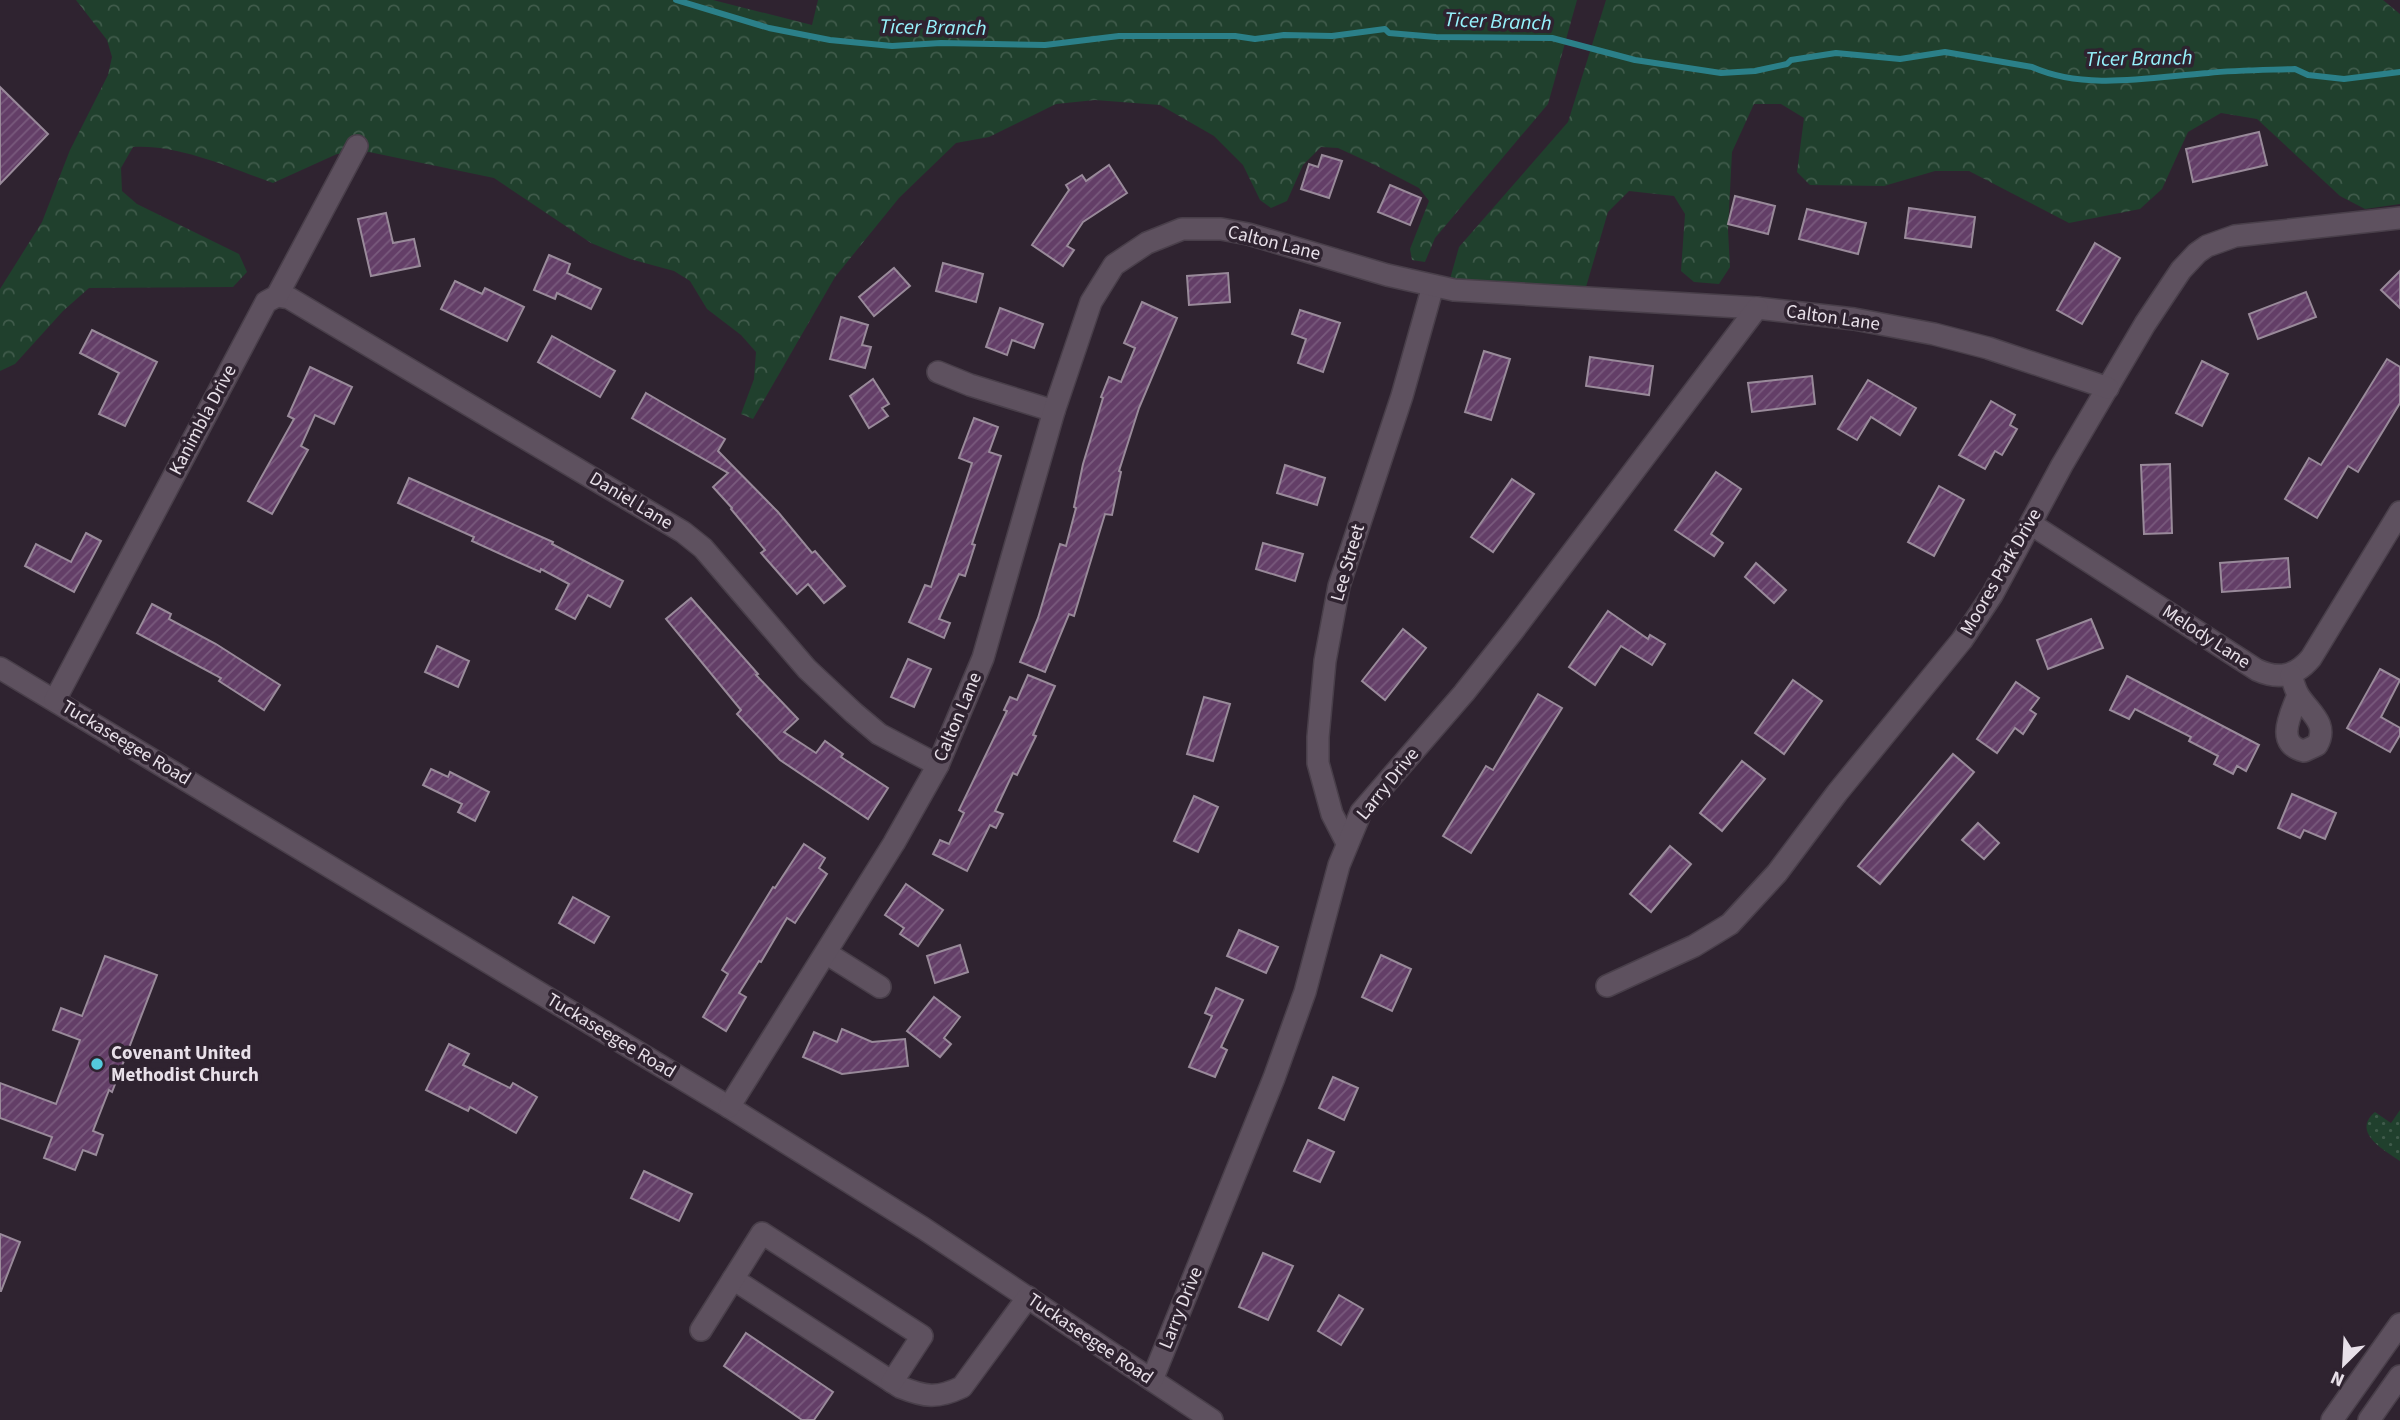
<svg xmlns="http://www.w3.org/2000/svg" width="2400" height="1420" font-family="'Source Sans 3',sans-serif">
<defs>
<pattern id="grass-dots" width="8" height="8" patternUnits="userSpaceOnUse" patternTransform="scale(1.75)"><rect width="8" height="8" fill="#20402d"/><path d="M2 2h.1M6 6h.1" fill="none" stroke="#405b4b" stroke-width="1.8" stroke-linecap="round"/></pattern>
<pattern id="forest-crowns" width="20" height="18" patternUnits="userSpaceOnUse" patternTransform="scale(1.75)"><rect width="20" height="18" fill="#20402d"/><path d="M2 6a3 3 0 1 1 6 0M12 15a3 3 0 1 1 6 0" fill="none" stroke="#405b4b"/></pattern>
<pattern id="building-hatch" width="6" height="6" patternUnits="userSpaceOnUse" patternTransform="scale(1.75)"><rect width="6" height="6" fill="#633e67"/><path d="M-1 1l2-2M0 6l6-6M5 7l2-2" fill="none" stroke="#795a7d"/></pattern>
</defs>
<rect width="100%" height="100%" fill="#2f2330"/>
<path fill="url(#grass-dots)" d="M2400 1110V1161C2384 1150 2351 1132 2375 1112L2391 1123Z"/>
<g fill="url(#forest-crowns)">
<path d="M76 0H713L812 25 818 0H1577L1548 104 1435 238 1425 262 1412 260 1410 249 1429 201 1419 188 1375 165 1338 148 1321 147 1303 165 1287 201 1271 208 1260 200 1243 165 1214 136 1160 105 1095 100 1056 104 989 137 956 143 899 198 835 277 753 419 741 414 754 379 756 352 741 335 707 309 690 281 674 271 630 259 591 243 494 178 369 152 337 154 273 183C231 168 178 144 133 147L121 168 122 191 137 204 239 254 247 272 233 287 89 288 63 311 15 364 0 371V289L42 222 70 150 108 75 112 57 107 40Z"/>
<path d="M1606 0H2383L2400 14V204L2365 209 2340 196 2257 119 2221 113 2188 132 2162 189 2140 209 2069 223 1969 171H1935L1884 186 1810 185 1797 172 1804 118 1781 104H1754L1732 152 1728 230 1730 267 1719 284 1694 282 1681 271 1685 214 1674 196 1629 191 1608 212 1586 287 1502 285 1450 279 1459 247 1568 122Z"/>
</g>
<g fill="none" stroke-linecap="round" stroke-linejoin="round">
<path stroke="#2b8089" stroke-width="6" d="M676 0 769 28 830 40 892 46 941 43 1045 45 1119 36H1235L1255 39 1284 35 1332 36 1385 29 1389 33 1436 37 1552 38 1635 60 1721 73 1755 71 1787 64 1791 60 1836 53 1900 59 1945 52 2032 67C2085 91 2153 77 2208 73 2237 70 2266 70 2295 69L2308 75 2344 79 2400 72"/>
</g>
<g fill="url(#building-hatch)" stroke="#998a9a" stroke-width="2">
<path d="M0 87 48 134 0 184Z"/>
<path d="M2259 132 2267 165 2193 182 2186 149Z"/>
<path d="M1322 155 1342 161 1329 198 1301 189 1309 164 1318 167Z"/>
<path d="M1109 165 1127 193 1083 222 1067 246 1074 250 1063 266 1032 245 1069 190 1066 185 1082 175 1086 181Z"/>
<path d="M1390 185 1421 198 1410 225 1378 212Z"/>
<path d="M1735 196 1775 206 1768 234 1728 224Z"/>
<path d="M1909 208 1975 217 1971 247 1905 238Z"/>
<path d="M1807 209 1866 223 1858 254 1799 239Z"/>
<path d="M386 213 393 243 414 239 420 266 371 276 358 219Z"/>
<path d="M2095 243 2120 258 2082 324 2057 310Z"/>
<path d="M549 255 570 264 567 273 601 289 591 309 557 293 555 299 534 290Z"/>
<path d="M943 263 983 274 976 302 936 291Z"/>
<path d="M894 268 910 286 874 316 859 297Z"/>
<path d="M2400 271V308L2381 290Z"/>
<path d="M1228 273 1230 302 1189 305 1187 276Z"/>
<path d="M455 281 482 294 485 288 524 307 507 341 441 309Z"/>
<path d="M2306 292 2316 317 2258 339 2249 314Z"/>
<path d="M1142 302 1177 318 1139 408 1119 471 1121 472 1112 515 1105 514 1074 616 1069 614 1045 672 1020 662 1038 618 1060 544 1066 546 1076 508 1074 507 1083 464 1103 398 1101 397 1109 377 1121 382 1135 348 1124 343Z"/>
<path d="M1000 308 1043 324 1034 348 1012 340 1007 355 986 347Z"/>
<path d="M1300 310 1340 323 1323 372 1298 363 1306 339 1292 334Z"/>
<path d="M841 317 868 325 862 345 871 347 865 368 830 359Z"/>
<path d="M92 330 157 362 125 426 99 414 119 373 80 353Z"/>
<path d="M552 336 615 371 600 397 538 362Z"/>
<path d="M1484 351 1510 359 1491 420 1465 412Z"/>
<path d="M1590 357 1653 366 1649 395 1586 386Z"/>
<path d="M2387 359 2400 367V403L2358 472 2348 466 2317 518 2285 499 2309 458 2321 465Z"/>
<path d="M2202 361 2228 374 2202 426 2176 413Z"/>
<path d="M310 367 352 387 334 424 315 415 301 446 308 450 272 514 248 501 294 419 288 416Z"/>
<path d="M1812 376 1815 404 1752 412 1748 383Z"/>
<path d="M873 379 889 404 882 408 888 416 869 428 850 396Z"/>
<path d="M1868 380 1916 408 1900 435 1871 417 1857 440 1838 429Z"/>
<path d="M646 393 725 439 718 451 778 512 812 553 815 551 845 586 824 603 808 584 797 594 761 553 765 550 731 509 732 508 713 487 728 473 632 418Z"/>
<path d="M1991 401 2015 415 2010 425 2017 429 2002 455 1995 451 1985 469 1959 455Z"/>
<path d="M974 418 998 427 989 452 1001 456 972 544 975 545 965 576 959 574 939 619 950 623 944 638 909 622 925 585 931 587 972 463 959 458Z"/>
<path d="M2170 464 2172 533 2144 534 2141 465Z"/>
<path d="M1285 465 1325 478 1317 505 1277 493Z"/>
<path d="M1716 472 1741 489 1711 534 1723 543 1714 556 1675 530Z"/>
<path d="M409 478 553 542 552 544 623 581 610 607 588 595 575 619 556 609 569 584 541 569 540 572 472 541 474 537 398 503Z"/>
<path d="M1512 479 1534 494 1493 552 1471 537Z"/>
<path d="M1939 486 1964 500 1934 556 1908 542Z"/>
<path d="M86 533 101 541 74 592 25 566 36 544 71 562Z"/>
<path d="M1263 543 1303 554 1295 581 1256 569Z"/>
<path d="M2288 558 2290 587 2222 592 2220 563Z"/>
<path d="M1756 563 1786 590 1774 603 1745 577Z"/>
<path d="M691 598 758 674 756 675 798 719 784 732 816 753 825 741 843 754 841 757 888 788 868 819 780 760 737 714 741 710 666 619Z"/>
<path d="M152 604 171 614 169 619 216 644 280 685 264 710 219 681 221 678 137 633Z"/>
<path d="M1608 611 1648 639 1650 635 1665 644 1652 665 1621 646 1595 685 1569 667Z"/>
<path d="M2091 619 2103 648 2048 669 2037 640Z"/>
<path d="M1403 629 1426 648 1385 700 1362 681Z"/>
<path d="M437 646 469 661 458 687 425 672Z"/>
<path d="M908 659 931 669 914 707 891 697Z"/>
<path d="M2380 669 2400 680 2381 717 2400 728V735L2390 752 2347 728Z"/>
<path d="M1028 675 1055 686 1033 735 1036 736 1017 775 1013 773 995 811 1003 814 996 828 990 825 967 871 933 854 940 840 949 844 964 813 959 810 1007 711 1004 710 1010 697 1017 700Z"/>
<path d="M2127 676 2259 745 2246 771 2237 766 2233 774 2214 764 2218 756 2189 741 2191 737 2135 709 2129 719 2110 710Z"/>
<path d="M1793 680 1822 701 1784 754 1755 733Z"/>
<path d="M2016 682 2039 698 2030 710 2036 714 2023 734 2015 728 1997 753 1977 739Z"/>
<path d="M1538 694 1562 708 1471 853 1443 836 1486 766 1493 770Z"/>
<path d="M1204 697 1230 704 1213 761 1187 754Z"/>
<path d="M1953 754 1974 772 1880 884 1858 866Z"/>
<path d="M1742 761 1765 779 1722 831 1700 813Z"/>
<path d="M431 769 448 777 450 772 489 792 475 821 458 812 462 804 423 785Z"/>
<path d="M2292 794 2336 813 2325 839 2304 830 2300 838 2278 828Z"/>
<path d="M1194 796 1218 807 1198 852 1174 841Z"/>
<path d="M1978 823 1999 843 1984 859 1962 840Z"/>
<path d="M804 844 825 858 819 868 827 874 795 923 787 918 761 962 759 961 739 993 746 997 726 1031 703 1017 728 974 722 970 773 887 775 888Z"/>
<path d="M1670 846 1691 864 1651 912 1630 894Z"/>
<path d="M906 884 943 910 918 946 900 934 904 928 885 915Z"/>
<path d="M573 897 609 917 594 943 559 923Z"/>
<path d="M1239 930 1278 947 1266 973 1227 956Z"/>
<path d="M960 945 968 972 935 983 927 956Z"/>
<path d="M1381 955 1411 969 1392 1011 1362 997Z"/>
<path d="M105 956 157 975 112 1092 109 1090 93 1131 103 1135 96 1155 83 1150 75 1170 44 1158 52 1137 0 1118V1083L56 1104 80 1040 53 1030 61 1008 82 1016Z"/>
<path d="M1216 988 1243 1000 1221 1047 1227 1050 1215 1077 1189 1067 1212 1016 1205 1013Z"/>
<path d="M934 997 960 1017 944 1038 951 1044 940 1057 907 1031Z"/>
<path d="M842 1029 872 1042 905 1039 908 1066 842 1074 803 1057 814 1032 837 1042Z"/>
<path d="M449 1044 469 1054 463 1065 510 1088 513 1083 537 1097 516 1133 470 1107 468 1111 426 1090Z"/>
<path d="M1333 1077 1358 1088 1344 1120 1319 1108Z"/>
<path d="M1308 1140 1334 1152 1320 1182 1294 1171Z"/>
<path d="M644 1171 692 1194 679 1221 631 1198Z"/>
<path d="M0 1234 20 1242 1 1291H0Z"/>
<path d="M1263 1253 1293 1266 1268 1320 1239 1307Z"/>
<path d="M1339 1295 1363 1309 1341 1345 1318 1331Z"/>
<path d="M746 1333 833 1392 814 1420H802L724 1366Z"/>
</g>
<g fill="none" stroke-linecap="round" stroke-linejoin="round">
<defs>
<g id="minor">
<path d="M277 296 289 298 683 532 703 548 807 669 854 713 879 734 938 765"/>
<path d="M938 372 970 385 1054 411"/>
<path d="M2031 524 2257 670C2279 680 2296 676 2311 658L2400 512"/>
<path d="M0 668 729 1107 923 1228 1212 1420"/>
<path d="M2291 675C2293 681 2295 690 2299 696 2310 713 2329 724 2317 745L2304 751C2274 744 2291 714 2298 695"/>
<path d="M55 700 266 302 277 296 357 146"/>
<path d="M1347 843 1332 814 1318 763V737L1325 661 1339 586 1402 396 1433 286"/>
<path d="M826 953 880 987"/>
<path d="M1607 986 1694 946 1730 924 1777 873 1837 793 1962 640 1992 595 2062 465 2145 324 2181 270 2197 253 2207 246 2235 236 2400 218"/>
<path d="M729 1107 894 843 938 765 983 658 1054 411 1091 302 1114 265 1147 243 1182 229H1221L1248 234 1387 275 1454 290 1757 308 1854 319 1934 334 1988 348 2108 388"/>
<path d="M733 1279 900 1387C925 1397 937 1399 962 1387L1028 1297"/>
<path d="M701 1330 762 1233 922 1336 892 1382"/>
<path d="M1152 1380 1274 1078 1305 992 1339 865 1361 812 1464 693 1513 631 1757 308"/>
<path d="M2332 1420 2400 1324"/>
<path d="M2369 1420 2400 1376"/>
</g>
</defs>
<use href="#minor" stroke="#493f4a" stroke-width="24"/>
<use href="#minor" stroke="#5e515f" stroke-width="21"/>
</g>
<circle fill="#54cadd" stroke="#2f2330" stroke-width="2.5" cx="97" cy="1064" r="7"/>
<g text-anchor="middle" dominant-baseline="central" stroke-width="7" stroke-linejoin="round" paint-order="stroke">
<g font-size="19" fill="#e8e0e9" stroke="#2f2330">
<text transform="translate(1274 243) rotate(14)">Calton Lane</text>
<text transform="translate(1833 318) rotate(8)">Calton Lane</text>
<text transform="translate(203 420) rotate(-62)">Kanimbla Drive</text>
<text transform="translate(631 501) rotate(31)">Daniel Lane</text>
<text transform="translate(1348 563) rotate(-74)">Lee Street</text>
<text transform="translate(2001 572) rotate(-60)">Moores Park Drive</text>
<text transform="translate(2206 637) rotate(33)">Melody Lane</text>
<text transform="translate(958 717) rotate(-67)">Calton Lane</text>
<text transform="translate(126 743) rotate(31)">Tuckaseegee Road</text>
<text transform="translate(1388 784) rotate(-51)">Larry Drive</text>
<text transform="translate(611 1036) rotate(31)">Tuckaseegee Road</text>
<text transform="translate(1181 1308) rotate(-68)">Larry Drive</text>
<text transform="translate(1090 1339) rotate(34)">Tuckaseegee Road</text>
</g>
<g font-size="19" font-weight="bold" fill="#e8e0e9" stroke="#2f2330" text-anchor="start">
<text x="111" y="1053">Covenant United<tspan x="111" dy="22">Methodist Church</tspan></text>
</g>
<g font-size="21" font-style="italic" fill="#97f3fd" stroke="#2f2330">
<text transform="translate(1498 21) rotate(2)">Ticer Branch</text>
<text transform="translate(933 27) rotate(1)">Ticer Branch</text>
<text transform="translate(2139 58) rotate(-1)">Ticer Branch</text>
</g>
</g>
<g transform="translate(2344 1364) rotate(204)" stroke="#2f2330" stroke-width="5" paint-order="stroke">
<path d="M0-5L12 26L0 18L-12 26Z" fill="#e8e0e9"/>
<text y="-10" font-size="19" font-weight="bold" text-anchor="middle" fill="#e8e0e9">N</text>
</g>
</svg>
